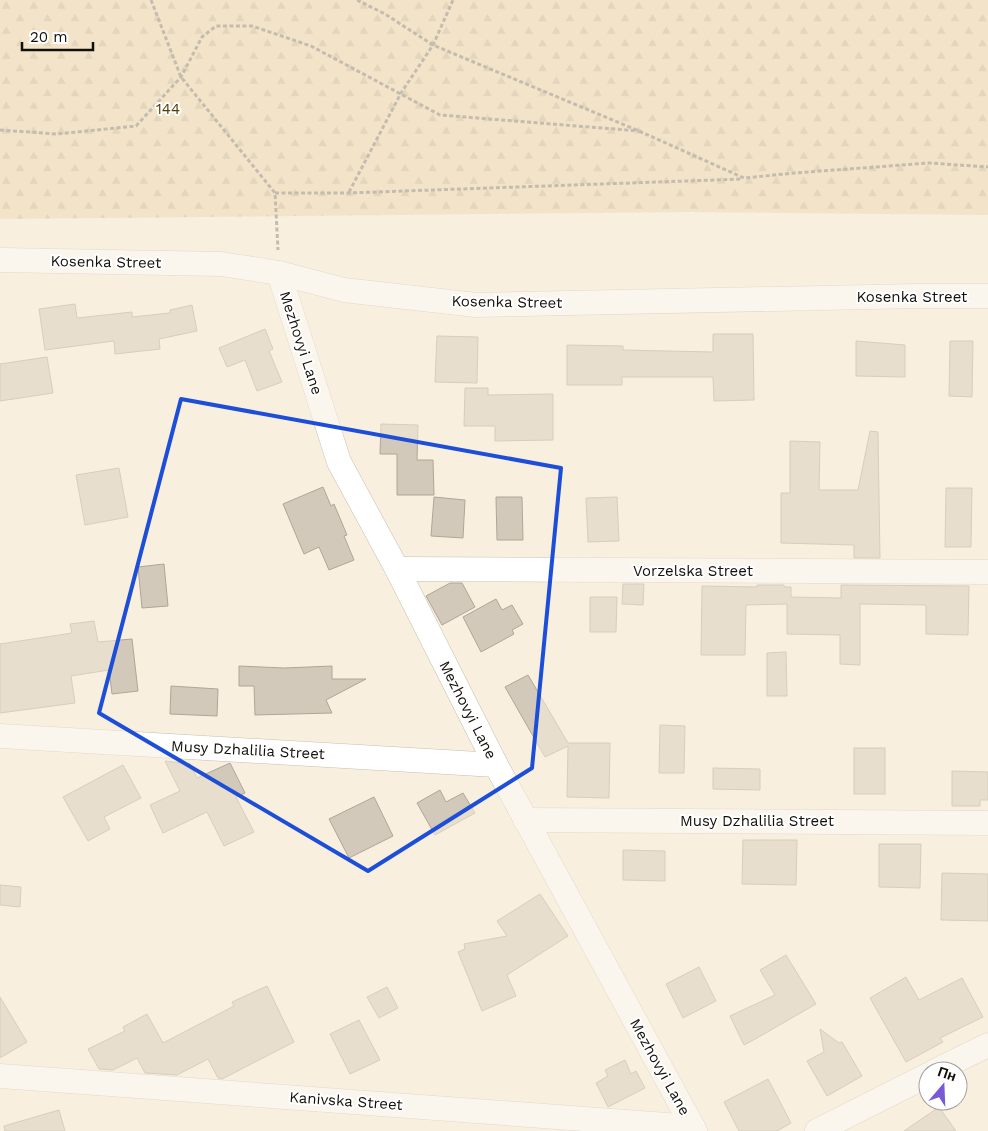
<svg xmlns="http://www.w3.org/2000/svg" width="988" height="1131" font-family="'Work Sans',sans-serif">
<defs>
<pattern id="forest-firs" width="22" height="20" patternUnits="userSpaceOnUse" patternTransform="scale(1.25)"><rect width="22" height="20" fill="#edd7b0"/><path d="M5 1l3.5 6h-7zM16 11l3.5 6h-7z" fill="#cab896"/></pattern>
</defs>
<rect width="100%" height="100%" fill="#f8efdf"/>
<path fill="url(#forest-firs)" d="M0 0H988V215L692 212 0 219Z"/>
<g fill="#d2c9ba" stroke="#aea697">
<path d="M75 304 77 318 132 312V317L170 313V310L192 305 197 331 159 339 160 349 115 354 114 341 45 350 39 309Z"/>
<path d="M265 329 273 349 269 351 282 382 257 391 245 360 227 367 219 348Z"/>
<path d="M713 334H753L754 400 714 401 713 377H622V385H567V345L623 346V350L713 352Z"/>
<path d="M437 336 478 337 477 383 435 382Z"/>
<path d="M856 341 905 345V377L856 376Z"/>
<path d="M950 341H973L972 397 949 396Z"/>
<path d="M47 357 53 393 0 401V364Z"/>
<path d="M465 388H488V395L553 394V440L495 441V426H464Z"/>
<path d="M381 424 418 425 417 460H433L434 495H397V454H380Z"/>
<path d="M870 431 878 432 880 558H854V545L781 543V493H790V441L820 442 819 490H858Z"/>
<path d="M119 468 128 517 85 525 76 475Z"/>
<path d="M323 487 331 506 334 504 347 535 344 536 354 560 329 570 319 547 304 554 283 504Z"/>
<path d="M946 488H972L971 547H945Z"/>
<path d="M434 497 465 500 463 538 431 536Z"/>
<path d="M496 497H522L523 540H497Z"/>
<path d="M617 497 619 541 588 542 586 498Z"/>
<path d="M164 564 168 606 142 608 138 567Z"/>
<path d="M450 583H462L475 607 442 625 426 596Z"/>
<path d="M623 584H644L643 605 622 604Z"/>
<path d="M757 585H784V587H791V597L841 598V585L969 586 968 635 926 634V605L860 604V665L840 664V635L787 634V604L746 605 745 655H701L702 586 757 587Z"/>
<path d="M590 597H617L616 632H590Z"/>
<path d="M496 599 502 610 512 605 523 624 512 630 514 634 481 652 463 617Z"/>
<path d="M94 621 98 642 132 639 138 691 112 694 109 670 71 676 75 703 0 713V644L72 633 70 624Z"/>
<path d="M786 652 787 696H767V653Z"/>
<path d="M239 666 284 668 332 666V679H366L326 700 332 713 255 715 254 686H239Z"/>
<path d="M528 675 568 743H610L609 798 567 797 568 746 545 757 505 687Z"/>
<path d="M171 686 218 689 217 716 170 714Z"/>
<path d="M660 725 685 726 684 773H659Z"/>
<rect x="854" y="748" width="31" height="46"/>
<path d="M165 761 190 764 197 778 230 763 245 793 236 797 254 832 224 846 207 812 163 833 150 805 180 791Z"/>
<path d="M123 765 141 798 104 817 110 829 88 841 63 797Z"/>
<path d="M713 768 760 769V790L713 789Z"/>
<path d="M952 771 988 772V800H980V806H952Z"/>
<path d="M440 790 446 802 463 793 475 813 435 835 417 803Z"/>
<path d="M374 797 393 836 349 858 329 819Z"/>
<path d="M743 840H797L796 885 742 884Z"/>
<path d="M879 844H921L920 888 879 887Z"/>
<path d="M623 850 665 851V881L623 880Z"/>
<path d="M942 873 988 874V921L941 920Z"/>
<path d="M0 885 21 887 20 907 0 905Z"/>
<path d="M540 894 568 936 507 975 516 996 482 1011 458 952 465 949 464 944 507 936 497 921Z"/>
<path d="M786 955 816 1004 757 1038 744 1045 730 1016 775 995 760 970Z"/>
<path d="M699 967 716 1001 683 1018 666 984Z"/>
<path d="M906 977 919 1000 962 978 983 1017 940 1038 943 1042 906 1062 870 998Z"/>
<path d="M267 986 294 1042 222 1079 218 1078 208 1059 177 1075 145 1073 137 1058 113 1070 99 1069 88 1049 125 1031 123 1027 147 1014 163 1043 234 1006 232 1002Z"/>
<path d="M387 987 398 1008 379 1018 367 997Z"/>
<path d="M0 997 27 1042 0 1058Z"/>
<path d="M359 1020 380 1060 350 1074 330 1034Z"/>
<path d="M820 1029 839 1043 842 1042 862 1076 827 1096 807 1061 824 1052Z"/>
<path d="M625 1060 631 1074 636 1071 645 1088 608 1107 596 1083 608 1076 605 1070Z"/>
<path d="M768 1079 791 1123 777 1131H739L724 1102Z"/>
<path d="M939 1107 956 1131H904Z"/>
<path d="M59 1110 65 1131H5L4 1126Z"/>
</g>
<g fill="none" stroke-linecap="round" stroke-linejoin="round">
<defs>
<g id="street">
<path d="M0 260 221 264 279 273 344 290 476 305 917 296H988"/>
<path d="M279 273 339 462 397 569 496 765 695 1131"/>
<path d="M397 569 988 572"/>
<path d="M0 736 496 765"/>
<path d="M525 820 988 823"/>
<path d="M935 1071 988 1045"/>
<path d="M0 1076 693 1127"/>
<path d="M817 1131 928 1075"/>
</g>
</defs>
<use href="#street" stroke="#c8bfb0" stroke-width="25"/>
<g stroke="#857f74" stroke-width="3" stroke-dasharray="4 2.5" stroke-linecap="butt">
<path d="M151 0 181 77 275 193 278 250"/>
<path d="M357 0 385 14 433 45 639 131 744 178 795 173 929 163 988 167"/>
<path d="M0 130 57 134 136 126 181 77 202 37 216 26H252L311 46 440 115 639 131"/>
<path d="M349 192 401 93 433 45 453 0"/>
<path d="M275 193H348L742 179"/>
</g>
<use href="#street" stroke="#fff" stroke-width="24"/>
</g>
<path d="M0 0H988V1131H0ZM181 399 561 468 532 768 368 871 99 713Z" fill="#f8efdf" fill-opacity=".55" fill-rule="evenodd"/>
<path fill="none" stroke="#1d4ed8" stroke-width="4" stroke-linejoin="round" d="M181 399 561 468 532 768 368 871 99 713Z"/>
<g text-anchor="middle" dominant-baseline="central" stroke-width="4" stroke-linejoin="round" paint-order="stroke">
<g font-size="15" fill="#543c05" stroke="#fff">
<text x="168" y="109">144</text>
</g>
<g font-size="15" fill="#13100b" stroke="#fff">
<text transform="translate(106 262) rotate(1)">Kosenka Street</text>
<text x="912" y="297">Kosenka Street</text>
<text transform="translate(507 302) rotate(1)">Kosenka Street</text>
<text transform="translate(301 343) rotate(72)">Mezhovyi Lane</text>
<text x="693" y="571">Vorzelska Street</text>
<text transform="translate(468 710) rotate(63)">Mezhovyi Lane</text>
<text transform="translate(248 750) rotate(3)">Musy Dzhalilia Street</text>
<text x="757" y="821">Musy Dzhalilia Street</text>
<text transform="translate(660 1067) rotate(61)">Mezhovyi Lane</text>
<text transform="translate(346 1101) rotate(4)">Kanivska Street</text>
</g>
</g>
<g transform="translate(943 1086) rotate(19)"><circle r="24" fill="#ffffff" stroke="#a19f9d"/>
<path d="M0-4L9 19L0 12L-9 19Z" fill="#7a5ad4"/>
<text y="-8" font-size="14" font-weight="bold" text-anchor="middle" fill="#13100b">Пн</text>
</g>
<path d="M22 42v8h71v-8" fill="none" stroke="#13100b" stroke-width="2.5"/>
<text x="30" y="42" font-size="15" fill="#13100b" stroke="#ffffff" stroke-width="4" paint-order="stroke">20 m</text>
</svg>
